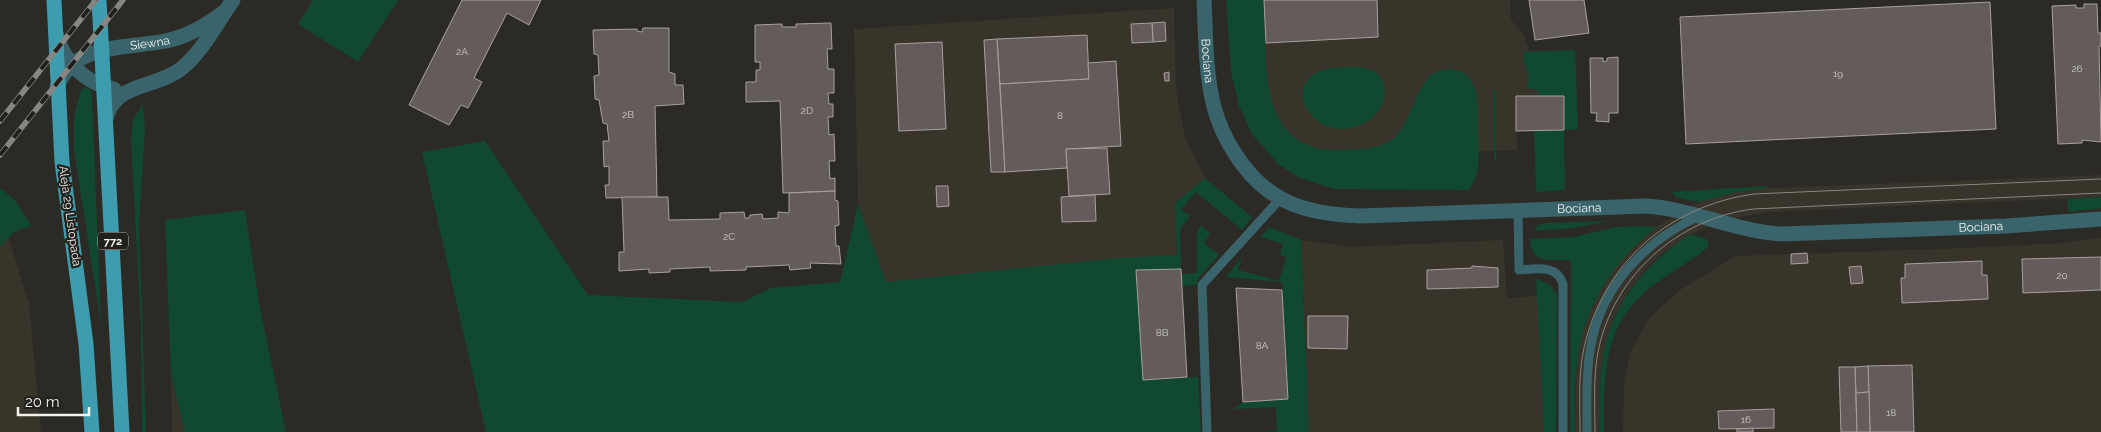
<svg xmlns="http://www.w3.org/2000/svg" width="2101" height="432" font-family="Raleway,sans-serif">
<rect width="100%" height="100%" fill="#2c2a25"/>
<g fill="#38342a">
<path d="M1228 0H1510L1511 20 1523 33 1529 51 1575 50 1578 129 1517 131V150L1294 158Z"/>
<path d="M1174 8 1176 86 1179 109 1186 140 1205 178 1176 203 1178 255 886 282 858 204 854 29Z"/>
<path d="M2101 175V197L1767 212 1728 219 1701 229 1664 252 1646 269 1628 292 1613 320 1604 352 1600 382V432H1575L1576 381 1578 353 1585 324 1602 286 1618 264 1633 246 1657 226 1686 208 1711 198 1749 189Z"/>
<path d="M8 236 29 304 41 432H0V247Z"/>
<path d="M2101 238V432H1623L1624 382 1631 350 1650 317 1680 290 1736 256 1966 248 2060 243Z"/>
<path d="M1301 240 1350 247 1503 240 1507 298 1537 296 1544 432H1309Z"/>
<path d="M171 375 185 432H172Z"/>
</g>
<g fill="#104930">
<path d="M313 0H398L358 62 298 24Z"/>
<path d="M1226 0H1264C1267 57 1255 153 1339 150 1358 149 1379 150 1394 138 1416 118 1417 58 1459 71 1483 79 1477 117 1478 136 1479 154 1481 175 1468 190L1333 189 1298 177 1278 164 1251 133 1239 106 1231 72Z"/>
<path d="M1575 50 1578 129 1564 130 1565 190 1536 192 1534 130 1564 96H1539L1537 90 1527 88 1529 76 1523 61V52Z"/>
<path d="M1344 67C1353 67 1365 66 1374 71 1391 81 1386 106 1373 117 1364 125 1352 129 1341 129 1313 129 1287 94 1314 74 1322 68 1334 68 1344 67Z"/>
<path d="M86 87 91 91 92 98 101 324 74 150V117L81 90Z"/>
<path d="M1495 89 1496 92V162L1494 158 1493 90Z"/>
<path d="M143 104 145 128 139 224 146 432H142L141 327 131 140 133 119Z"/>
<path d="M485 141 588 295 742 302 771 288 840 282 858 204 886 282 1118 258 1177 255 1175 203 1205 178 1252 217 1242 230 1196 192 1181 209 1190 216 1180 229 1181 269 1136 270 1143 379 1198 377 1201 432H486L422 152Z"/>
<path d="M1766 186 1767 188 1736 192 1699 202 1676 197 1672 192Z"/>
<path d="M0 188 15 200 31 226 14 232 0 247Z"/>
<path d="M2101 197V208L2068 212 2067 199Z"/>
<path d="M245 210 259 303 286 432H185L171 375 165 220Z"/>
<path d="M1608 221 1573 228 1534 231 1538 225 1546 223Z"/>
<path d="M1202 226 1210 234 1204 243 1219 255 1199 277 1196 285 1182 286 1181 274 1197 273V233L1199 227Z"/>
<path d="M1645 226 1657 227C1612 261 1582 310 1577 366 1574 388 1575 410 1575 432H1570L1571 261C1553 259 1530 265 1530 239L1573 237 1616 227Z"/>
<path d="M1269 227 1301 240 1309 432H1262L1277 431 1276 407 1234 409 1243 402 1288 399 1282 282 1226 277 1242 257 1238 270 1279 281 1286 257 1280 255 1283 244 1260 237Z"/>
<path d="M1690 234 1706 239 1709 243 1707 248C1689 263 1668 273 1650 288 1602 325 1604 377 1604 432H1600C1600 409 1599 386 1602 363 1609 307 1644 264 1690 234Z"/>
<path d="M1536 279 1549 284 1557 295 1556 432H1544Z"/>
</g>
<g fill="#635c5b" stroke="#a8a09e">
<path d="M462 0H541L529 25 507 13 474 78 482 82 468 108 461 105 449 125 409 105Z"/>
<path d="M1264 0H1377L1378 37 1266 43Z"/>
<path d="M1529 0H1584L1589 33 1535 40Z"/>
<path d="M1990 2 1996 129 1686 144 1680 17Z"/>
<path d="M2084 4H2097L2098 33H2101V46H2099L2101 142 2082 140V143L2058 144 2052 6 2076 5V8H2084Z"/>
<path d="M1165 22 1166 41 1153 42 1152 23Z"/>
<path d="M831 23 832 49H827L828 69H834V93H828L829 104H833V117H828L829 135 834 134 835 161H829L830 179 835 178V191L783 193 780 101 746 102V82H756V70H760V62H755V25L782 24V27H796V24Z"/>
<path d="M1152 23 1153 42 1132 43 1131 24Z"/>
<path d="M643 28H669V72L675 74V85H683L684 104 655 106 657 197 606 198 605 185H609V166L604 167 603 141H609L607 124 603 123 599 100 595 99 594 76 599 75 598 55 594 54 593 30 637 29V31L642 32Z"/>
<path d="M1087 35 1089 79 1000 84 997 39Z"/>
<path d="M997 39 1005 172H991L984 40Z"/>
<path d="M942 42 946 129 899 131 895 44Z"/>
<path d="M1618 57V113H1609V122L1596 121 1597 113H1591L1590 58H1603V62L1607 61V58Z"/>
<path d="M1116 61 1121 146 1066 149 1067 168 1005 172 1000 84 1089 79 1088 63Z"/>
<path d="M1169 72V81H1165L1164 73Z"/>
<path d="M1516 96H1564V130L1516 131Z"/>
<path d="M1107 148 1110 194 1069 196 1066 149Z"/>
<path d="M936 186H948L949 206 937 207Z"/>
<path d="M835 191V200L838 201 839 225 835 226 836 246H839L841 264 810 263 811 268 790 270 789 265 746 267V270L710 271V267L670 269V272L649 273V269L619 271V252H624L622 197H668L669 220 720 219V213L744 212 745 218H749L750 215 762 214 763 219 778 218V212L789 213V193Z"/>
<path d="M1095 195 1096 221 1062 222 1061 197Z"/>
<path d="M1807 253 1808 263 1791 264V254Z"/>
<path d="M2101 257V290L2023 293 2022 259Z"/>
<path d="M1982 261V275H1987L1988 299 1902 303 1901 278H1905V264Z"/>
<path d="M1472 266 1498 268V287L1427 289V270L1472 268Z"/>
<path d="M1861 266 1863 283 1851 284 1849 267Z"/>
<path d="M1181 269 1187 377 1143 380 1136 270Z"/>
<path d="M1236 288 1282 290 1288 399 1243 402Z"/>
<path d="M1308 316H1348L1347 349 1308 348Z"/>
<path d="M1912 365 1914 432H1870L1868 366Z"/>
<path d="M1868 366 1869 392 1856 393 1855 367Z"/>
<path d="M1839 367H1855L1857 432H1841Z"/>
<path d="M1869 392 1870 432H1857L1856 393Z"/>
<path d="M1774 409V428L1719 429 1718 411Z"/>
<path d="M1753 428V432H1737V429Z"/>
</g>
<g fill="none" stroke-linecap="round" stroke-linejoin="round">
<g stroke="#3a646c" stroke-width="9">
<path d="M1518 210 1519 270C1535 269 1557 264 1563 284V432"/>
<path d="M1207 432 1202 285 1280 199"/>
<path d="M1587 432C1587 398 1585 362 1595 328 1610 277 1651 238 1699 216"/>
</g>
<path stroke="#3a646c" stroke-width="15" id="s1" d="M1204 0C1206 35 1205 72 1214 107 1218 122 1225 138 1234 152 1265 202 1304 214 1360 216L1646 206C1693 209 1734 231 1781 234L2006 226 2101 219"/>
<g stroke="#3a646c" stroke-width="15">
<path d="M57 36C64 63 87 84 114 89"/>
<path id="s2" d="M57 87C74 42 127 49 165 41 187 37 207 25 224 12"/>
<path d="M106 119C114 82 156 89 182 68 204 50 217 22 233 0"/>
</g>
<g stroke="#3d9cad" stroke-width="15">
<path d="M54 0 62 162 86 344 92 432"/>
<path d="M99 0 122 432"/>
</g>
<g stroke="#888682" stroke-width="1">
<path d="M1580 432C1580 404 1578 375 1584 348 1603 263 1669 206 1754 194L2101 179"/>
<path d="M1595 432C1595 406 1593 378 1598 352 1613 276 1677 219 1753 209L2101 193"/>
</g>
<defs>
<g id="rail">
<path d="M0 121 96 0"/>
<path d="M0 155 123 0"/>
</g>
</defs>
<use href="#rail" stroke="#888682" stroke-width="5.5"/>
<use href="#rail" stroke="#22201c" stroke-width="4" stroke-dasharray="11" stroke-linecap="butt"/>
</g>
<g text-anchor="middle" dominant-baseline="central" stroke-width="4.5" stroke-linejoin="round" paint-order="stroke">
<g font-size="10" fill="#cfccc9">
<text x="462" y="51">2A</text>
<text x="2077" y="68">26</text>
<text x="1838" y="73">19</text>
<text x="807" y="110">2D</text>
<text x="628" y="114">2B</text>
<text x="1060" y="115">8</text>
<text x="729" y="236">2C</text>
<text x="2062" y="275">20</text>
<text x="1162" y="332">8B</text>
<text x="1262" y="345">8A</text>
<text x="1891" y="412">18</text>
<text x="1746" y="419">16</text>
</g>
<rect fill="#22201c" stroke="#b4b3af" stroke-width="1" x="98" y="232.5" width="30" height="17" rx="4"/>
<g font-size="11" font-weight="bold" fill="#f3f2ee">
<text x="113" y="241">772</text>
</g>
<g font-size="12" fill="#f3f2ee" stroke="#22201c">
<text stroke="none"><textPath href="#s2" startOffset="109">Siewna</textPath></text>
<text stroke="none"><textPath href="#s1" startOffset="61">Bociana</textPath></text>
<text stroke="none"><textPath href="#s1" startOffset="525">Bociana</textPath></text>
<text transform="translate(70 216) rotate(82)">Aleja 29 Listopada</text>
<text stroke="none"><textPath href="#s1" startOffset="930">Bociana</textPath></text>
</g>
</g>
<path d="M18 407v8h71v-8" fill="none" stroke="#f3f2ee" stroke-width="2.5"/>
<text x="25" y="407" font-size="15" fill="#f3f2ee" stroke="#22201c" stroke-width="4" paint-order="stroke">20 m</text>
</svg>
